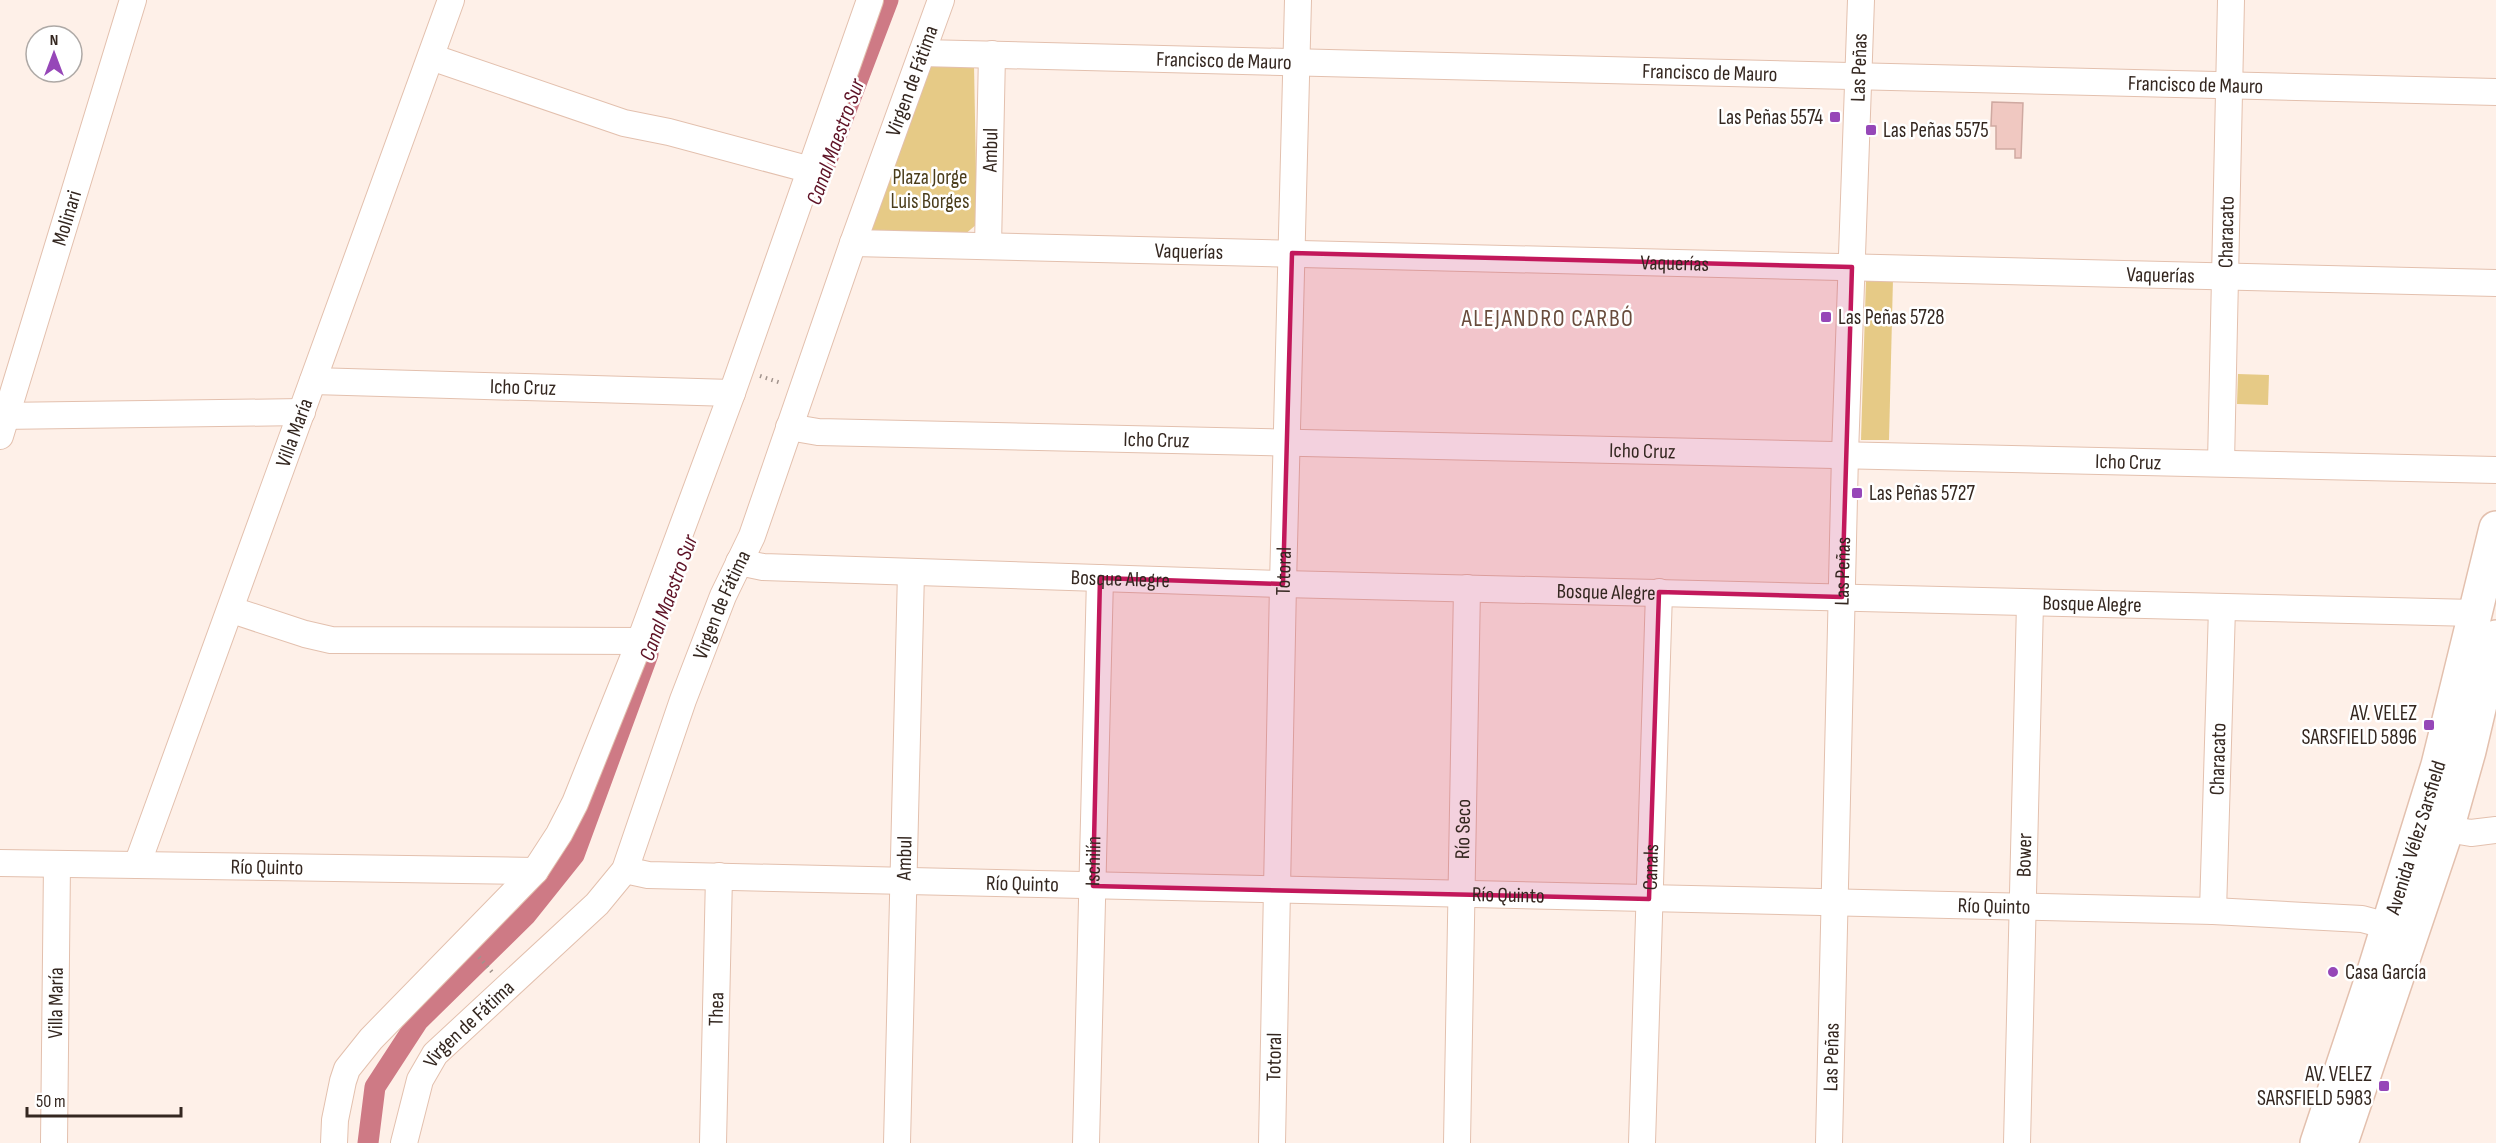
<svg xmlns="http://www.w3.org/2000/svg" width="2496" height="1143" font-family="'Sofia Sans Condensed',sans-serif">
<rect width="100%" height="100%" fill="#fef0e8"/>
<g fill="#e6ca86">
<path d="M930 64 974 65 977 224 964 235 873 234 869 226Z"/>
<path d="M1866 279H1893L1889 440H1861Z"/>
<path d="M2238 374 2269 375 2268 405 2237 404Z"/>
</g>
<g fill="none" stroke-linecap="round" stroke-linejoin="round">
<g stroke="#ce7a85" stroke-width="21">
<path d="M822 173 888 0"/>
<path d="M368 1143 375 1087 418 1021 526 915 574 855 648 654"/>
</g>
</g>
<path fill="#f0c8c1" stroke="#cfa9a1" stroke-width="1.5" d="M1992 102 2023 103 2021 158H2015V149H1996V126H1991Z"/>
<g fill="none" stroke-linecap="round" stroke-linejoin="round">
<defs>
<g id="street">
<path id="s1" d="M922 53 2496 92"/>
<path d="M431 57 624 123 669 132 811 170"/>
<path id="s2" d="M853 243 2496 283"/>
<path id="s3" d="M988 246 992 54"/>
<path id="s4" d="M313 381 732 393"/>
<path d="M0 416 302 412"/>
<path id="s5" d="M789 427 818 432 2496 470"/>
<path id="s6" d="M0 436 133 0"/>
<path id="s7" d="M2221 463 2231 0"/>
<path id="s8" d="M739 562 763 567 1283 584 2475 613"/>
<path d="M232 610 305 634 331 640 640 641"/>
<path d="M2447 829 2471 833 2496 830"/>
<path id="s9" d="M0 863 535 871"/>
<path id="s10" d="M137 865 451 0"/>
<path id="s11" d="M625 870 648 875 2213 911 2362 919 2388 926"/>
<path id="s12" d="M2213 911 2222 608"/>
<path id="s13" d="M54 1143 57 864"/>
<path d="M334 1143 335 1120 343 1081 347 1069 371 1039 535 871 559 834 575 803 640 641 732 393 870 0"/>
<path id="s14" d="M404 1143 420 1080 435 1054 597 904 625 870 683 700 723 596 752 536 853 243 941 0"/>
<path id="s15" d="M713 1143 719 876"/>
<path id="s16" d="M897 1143 911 572"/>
<path id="s17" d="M1086 1143 1100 578"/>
<path id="s18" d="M1272 1143 1283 584 1298 0"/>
<path id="s19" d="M1457 1143 1467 588"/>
<path id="s20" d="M1642 1143 1659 592"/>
<path id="s21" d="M1829 1143 1845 454 1861 0"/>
<path id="s22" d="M2017 1143 2030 603"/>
</g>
<g id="highway">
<path id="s23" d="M2317 1143 2371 981 2438 765 2496 528"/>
<path d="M2341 1143 2447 829 2469 751 2496 637"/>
</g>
</defs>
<use href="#street" stroke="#e3c0ae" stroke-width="28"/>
<use href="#highway" stroke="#e3c0ae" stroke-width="36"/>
<g stroke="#a1938c" stroke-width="4" stroke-dasharray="1.5 4.5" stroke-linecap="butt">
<path d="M760 376 781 383"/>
<path d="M479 957 492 972"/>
</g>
<use href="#street" stroke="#fff" stroke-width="26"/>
<use href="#highway" stroke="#fff" stroke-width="33"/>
</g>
<path fill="#c2185b" fill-opacity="0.2" stroke="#c2185b" stroke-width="4.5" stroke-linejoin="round" d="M1292 253 1852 267 1842 597 1659 592 1649 899 1093 886 1100 578 1283 584Z"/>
<g fill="#9647b8" stroke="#fff" stroke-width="2">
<rect x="1829" y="111" width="12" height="12" rx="3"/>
<rect x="1865" y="124" width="12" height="12" rx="3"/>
<rect x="1820" y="311" width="12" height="12" rx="3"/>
<rect x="1851" y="487" width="12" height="12" rx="3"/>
<rect x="2423" y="719" width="12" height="12" rx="3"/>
<circle cx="2333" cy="972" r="6"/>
<rect x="2378" y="1080" width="12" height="12" rx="3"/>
</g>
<g text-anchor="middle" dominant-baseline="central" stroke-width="5" stroke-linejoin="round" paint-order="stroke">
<g font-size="21" fill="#342720" stroke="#fff">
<text stroke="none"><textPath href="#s1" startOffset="302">Francisco de Mauro</textPath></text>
<text stroke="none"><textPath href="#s21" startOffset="1076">Las Peñas</textPath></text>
<text stroke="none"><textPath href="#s1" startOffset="788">Francisco de Mauro</textPath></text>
<text stroke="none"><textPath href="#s14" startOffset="1200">Virgen de Fátima</textPath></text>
<text stroke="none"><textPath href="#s1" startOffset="1274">Francisco de Mauro</textPath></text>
<text stroke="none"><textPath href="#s3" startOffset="96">Ambul</textPath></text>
<text stroke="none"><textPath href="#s6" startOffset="228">Molinari</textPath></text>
<text stroke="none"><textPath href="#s7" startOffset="231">Characato</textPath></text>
<text stroke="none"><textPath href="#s2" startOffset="336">Vaquerías</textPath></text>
<text stroke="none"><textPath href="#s2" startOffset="822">Vaquerías</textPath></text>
<text stroke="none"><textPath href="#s2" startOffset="1308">Vaquerías</textPath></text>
<text stroke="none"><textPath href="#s4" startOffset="210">Icho Cruz</textPath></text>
<text stroke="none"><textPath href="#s10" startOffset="460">Villa María</textPath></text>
<text stroke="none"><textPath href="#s5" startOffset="368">Icho Cruz</textPath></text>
<text stroke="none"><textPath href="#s5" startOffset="854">Icho Cruz</textPath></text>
<text stroke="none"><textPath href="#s5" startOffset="1340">Icho Cruz</textPath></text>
<text stroke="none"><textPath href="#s18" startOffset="572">Totoral</textPath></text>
<text stroke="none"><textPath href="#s21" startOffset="572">Las Peñas</textPath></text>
<text stroke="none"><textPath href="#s8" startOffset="382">Bosque Alegre</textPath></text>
<text stroke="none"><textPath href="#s8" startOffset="868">Bosque Alegre</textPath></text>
<text stroke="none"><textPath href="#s8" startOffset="1354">Bosque Alegre</textPath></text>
<text stroke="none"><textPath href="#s14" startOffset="642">Virgen de Fátima</textPath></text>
<text stroke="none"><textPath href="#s12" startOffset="152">Characato</textPath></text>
<text stroke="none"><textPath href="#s19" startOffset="314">Río Seco</textPath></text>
<text stroke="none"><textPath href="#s23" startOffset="321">Avenida Vélez Sarsfield</textPath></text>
<text stroke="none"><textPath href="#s22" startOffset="288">Bower</textPath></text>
<text stroke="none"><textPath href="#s16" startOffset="285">Ambul</textPath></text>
<text stroke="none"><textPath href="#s17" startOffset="282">Ischilín</textPath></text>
<text stroke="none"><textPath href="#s9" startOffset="267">Río Quinto</textPath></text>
<text stroke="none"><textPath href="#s20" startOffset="276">Canals</textPath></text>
<text stroke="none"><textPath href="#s11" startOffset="398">Río Quinto</textPath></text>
<text stroke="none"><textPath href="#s11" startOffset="884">Río Quinto</textPath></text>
<text stroke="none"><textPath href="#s11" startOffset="1370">Río Quinto</textPath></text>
<text stroke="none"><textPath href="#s13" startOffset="140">Villa María</textPath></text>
<text stroke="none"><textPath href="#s15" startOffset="134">Thea</textPath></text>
<text stroke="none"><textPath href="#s14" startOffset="140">Virgen de Fátima</textPath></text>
<text stroke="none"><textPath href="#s18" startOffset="86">Totoral</textPath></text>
<text stroke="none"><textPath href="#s21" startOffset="86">Las Peñas</textPath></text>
</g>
<g font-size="21" fill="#342720" stroke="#fff" text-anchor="start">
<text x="1823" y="117" text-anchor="end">Las Peñas 5574</text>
<text x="1883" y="130">Las Peñas 5575</text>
<text x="1838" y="317">Las Peñas 5728</text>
<text x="1869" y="493">Las Peñas 5727</text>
<text x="2417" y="713" text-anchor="end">AV. VELEZ<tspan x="2417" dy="24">SARSFIELD 5896</tspan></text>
<text x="2345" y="972">Casa García</text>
<text x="2372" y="1074" text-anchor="end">AV. VELEZ<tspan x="2372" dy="24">SARSFIELD 5983</tspan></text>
</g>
<g font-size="21" fill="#4b3d1b" stroke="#fff">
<text x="930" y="177">Plaza Jorge<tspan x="930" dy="24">Luis Borges</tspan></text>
</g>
<g font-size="22" font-style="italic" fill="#5e1225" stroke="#fff">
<text transform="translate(836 142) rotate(-70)">Canal Maestro Sur</text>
<text transform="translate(669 598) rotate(-70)">Canal Maestro Sur</text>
</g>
<g font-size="24" letter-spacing="1.5" fill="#694c3c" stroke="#fff">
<text x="1548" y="318">ALEJANDRO CARBÓ</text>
</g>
</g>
<g transform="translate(54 54)"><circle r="28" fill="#ffffff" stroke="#aea9a6" stroke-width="1.5"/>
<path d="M0-4.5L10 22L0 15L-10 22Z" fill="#9647b8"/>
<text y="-9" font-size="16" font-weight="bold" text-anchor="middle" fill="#342720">N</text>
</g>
<path d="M27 1107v9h154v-9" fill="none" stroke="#342720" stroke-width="3"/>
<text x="36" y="1107" font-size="18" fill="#342720" stroke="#ffffff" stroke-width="4.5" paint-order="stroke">50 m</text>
</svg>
